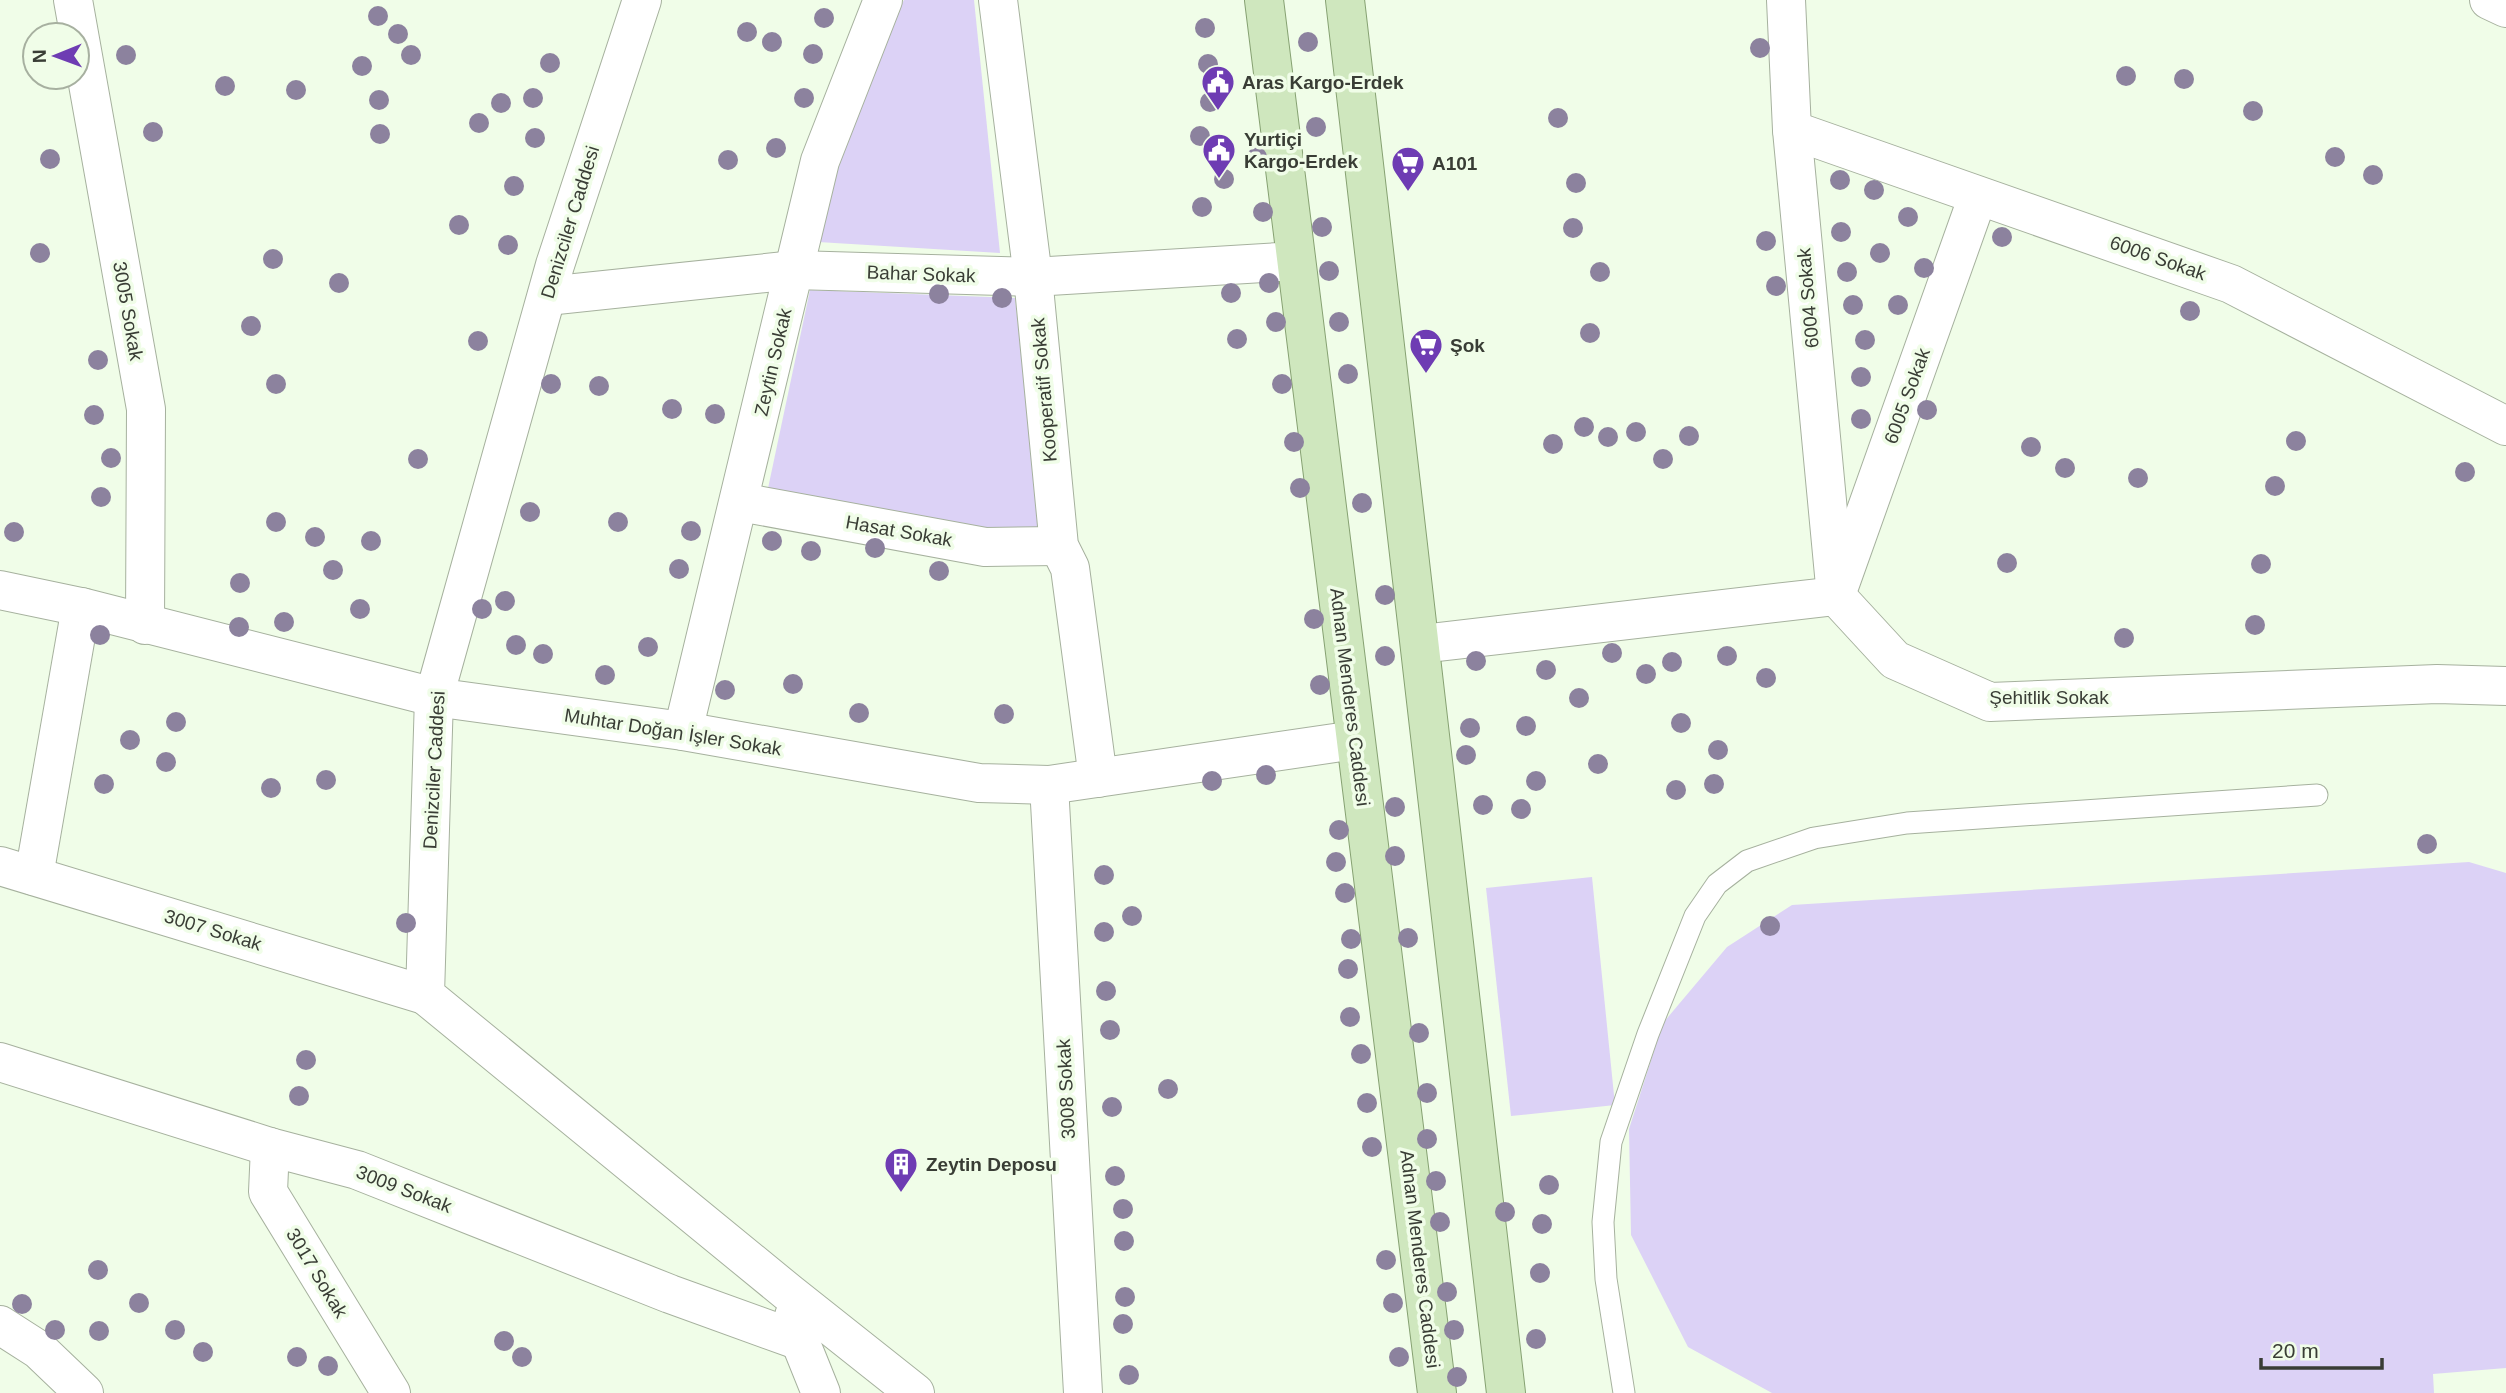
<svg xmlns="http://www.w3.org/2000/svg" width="2506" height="1393" font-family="Helvetica,sans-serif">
<rect width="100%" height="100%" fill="#f0fde8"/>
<g fill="#dcd2f6">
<path d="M904 0H974L1000 253 818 242 836 167 896 14Z"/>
<path d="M810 290 1015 298 1041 534 965 535 767 493Z"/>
<path d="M2469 862 2506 873V1368L2433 1374 2434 1393H1772L1688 1347 1631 1235 1629 1129 1663 1023 1727 947 1792 905Z"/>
<path d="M1592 877 1615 1105 1511 1116 1486 888Z"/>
</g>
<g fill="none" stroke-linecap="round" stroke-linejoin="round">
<defs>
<path id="service" d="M1624 1393 1606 1279 1603 1222 1611 1142 1648 1034 1695 916 1717 884 1747 861 1814 838 1907 823 2317 795"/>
<g id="minor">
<path d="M73 0 146 409 145 625"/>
<path d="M998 0 1033 277 1059 546 1070 568 1098 778"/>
<path d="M1786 0 1792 130 1836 596"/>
<path d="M1792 130 2231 284 2506 426"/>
<path d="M547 296 795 270 1033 277 1296 261"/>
<path d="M740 502 985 547 1059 546"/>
<path d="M1840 584 1978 196"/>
<path d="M0 590 81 607 434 697 683 731 979 783 1049 785 1355 740"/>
<path d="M1836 596 1895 660 1990 702 2437 684 2506 686"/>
<path d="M1421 644 1836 596"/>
<path d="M683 731 820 161 883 0"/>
<path d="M1049 785 1083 1393"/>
<path d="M0 866 425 995"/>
<path d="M34 876 81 607"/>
<path d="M0 1062 270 1147 357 1170 670 1294 800 1341"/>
<path d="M270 1147 268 1192 391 1393"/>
<path d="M794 1316 800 1341 821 1393"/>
<path d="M0 1325 39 1350 84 1393"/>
</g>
<path id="tertiary" d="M2489 0 2506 8"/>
<path id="secondary" d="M642 0 555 265 434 697 425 995 789 1293 915 1393"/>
<g id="primary">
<path d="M1264 0 1437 1393"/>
<path d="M1345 0 1506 1393"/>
</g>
</defs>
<use href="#service" stroke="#a6b19e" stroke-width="23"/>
<use href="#minor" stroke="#a6b19e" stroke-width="40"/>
<use href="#tertiary" stroke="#a6b19e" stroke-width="40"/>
<use href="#secondary" stroke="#a6b19e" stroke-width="40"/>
<use href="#primary" stroke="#86a172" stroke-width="40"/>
<use href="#service" stroke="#fff" stroke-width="21"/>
<use href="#minor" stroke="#fff" stroke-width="38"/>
<use href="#tertiary" stroke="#fff" stroke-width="38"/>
<use href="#secondary" stroke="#fff" stroke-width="38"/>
<use href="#primary" stroke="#cfe7be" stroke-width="38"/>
</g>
<g fill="#8c829e">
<circle cx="378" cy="16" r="10"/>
<circle cx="824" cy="18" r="10"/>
<circle cx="1205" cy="28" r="10"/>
<circle cx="747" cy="32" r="10"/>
<circle cx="398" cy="34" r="10"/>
<circle cx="772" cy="42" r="10"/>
<circle cx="1308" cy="42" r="10"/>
<circle cx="1760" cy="48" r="10"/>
<circle cx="813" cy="54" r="10"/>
<circle cx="126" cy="55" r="10"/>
<circle cx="411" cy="55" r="10"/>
<circle cx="550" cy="63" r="10"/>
<circle cx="1208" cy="64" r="10"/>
<circle cx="362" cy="66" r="10"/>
<circle cx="2126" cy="76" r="10"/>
<circle cx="2184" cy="79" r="10"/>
<circle cx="225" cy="86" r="10"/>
<circle cx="296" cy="90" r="10"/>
<circle cx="533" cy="98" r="10"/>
<circle cx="804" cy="98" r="10"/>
<circle cx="379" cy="100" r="10"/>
<circle cx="1210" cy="102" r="10"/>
<circle cx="501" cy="103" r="10"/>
<circle cx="2253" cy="111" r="10"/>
<circle cx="1558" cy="118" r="10"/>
<circle cx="479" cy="123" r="10"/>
<circle cx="1316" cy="127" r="10"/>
<circle cx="153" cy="132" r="10"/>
<circle cx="380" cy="134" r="10"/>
<circle cx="1200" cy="136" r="10"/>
<circle cx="535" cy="138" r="10"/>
<circle cx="776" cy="148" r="10"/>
<circle cx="1257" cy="157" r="10"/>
<circle cx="2335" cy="157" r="10"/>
<circle cx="50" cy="159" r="10"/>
<circle cx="728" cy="160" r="10"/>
<circle cx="2373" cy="175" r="10"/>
<circle cx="1224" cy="179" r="10"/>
<circle cx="1840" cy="180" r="10"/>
<circle cx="1576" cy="183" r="10"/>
<circle cx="514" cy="186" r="10"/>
<circle cx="1874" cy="190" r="10"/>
<circle cx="1202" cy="207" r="10"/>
<circle cx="1263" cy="212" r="10"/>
<circle cx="1908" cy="217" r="10"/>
<circle cx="459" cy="225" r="10"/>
<circle cx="1322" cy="227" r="10"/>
<circle cx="1573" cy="228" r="10"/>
<circle cx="1841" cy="232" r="10"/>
<circle cx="2002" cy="237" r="10"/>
<circle cx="1766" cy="241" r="10"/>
<circle cx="508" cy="245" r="10"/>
<circle cx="40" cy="253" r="10"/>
<circle cx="1880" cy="253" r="10"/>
<circle cx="273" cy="259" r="10"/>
<circle cx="1924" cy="268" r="10"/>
<circle cx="1329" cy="271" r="10"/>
<circle cx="1600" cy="272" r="10"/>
<circle cx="1847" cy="272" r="10"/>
<circle cx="339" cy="283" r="10"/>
<circle cx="1269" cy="283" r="10"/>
<circle cx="1776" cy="286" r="10"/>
<circle cx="1231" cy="293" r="10"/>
<circle cx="939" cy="294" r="10"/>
<circle cx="1002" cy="298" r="10"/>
<circle cx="1853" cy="305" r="10"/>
<circle cx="1898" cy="305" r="10"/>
<circle cx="2190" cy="311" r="10"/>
<circle cx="1276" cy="322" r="10"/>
<circle cx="1339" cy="322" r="10"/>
<circle cx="251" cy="326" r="10"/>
<circle cx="1590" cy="333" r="10"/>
<circle cx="1237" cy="339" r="10"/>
<circle cx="1865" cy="340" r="10"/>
<circle cx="478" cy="341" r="10"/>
<circle cx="98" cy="360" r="10"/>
<circle cx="1348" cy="374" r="10"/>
<circle cx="1861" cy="377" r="10"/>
<circle cx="276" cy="384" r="10"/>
<circle cx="551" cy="384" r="10"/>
<circle cx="1282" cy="384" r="10"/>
<circle cx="599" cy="386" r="10"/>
<circle cx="672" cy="409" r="10"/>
<circle cx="1927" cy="410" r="10"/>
<circle cx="715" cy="414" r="10"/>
<circle cx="94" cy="415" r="10"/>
<circle cx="1861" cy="419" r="10"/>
<circle cx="1584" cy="427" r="10"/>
<circle cx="1636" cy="432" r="10"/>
<circle cx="1689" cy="436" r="10"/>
<circle cx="1608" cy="437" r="10"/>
<circle cx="2296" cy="441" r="10"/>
<circle cx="1294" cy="442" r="10"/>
<circle cx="1553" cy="444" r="10"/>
<circle cx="2031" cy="447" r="10"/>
<circle cx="111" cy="458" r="10"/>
<circle cx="418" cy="459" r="10"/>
<circle cx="1663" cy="459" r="10"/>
<circle cx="2065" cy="468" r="10"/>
<circle cx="2465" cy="472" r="10"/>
<circle cx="2138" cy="478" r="10"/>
<circle cx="2275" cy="486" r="10"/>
<circle cx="1300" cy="488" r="10"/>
<circle cx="101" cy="497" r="10"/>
<circle cx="1362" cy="503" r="10"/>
<circle cx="530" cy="512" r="10"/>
<circle cx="276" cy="522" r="10"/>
<circle cx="618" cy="522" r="10"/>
<circle cx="691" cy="531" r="10"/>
<circle cx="14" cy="532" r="10"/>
<circle cx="315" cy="537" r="10"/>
<circle cx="371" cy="541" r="10"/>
<circle cx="772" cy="541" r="10"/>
<circle cx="875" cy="548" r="10"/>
<circle cx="811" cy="551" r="10"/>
<circle cx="2007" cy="563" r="10"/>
<circle cx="2261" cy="564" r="10"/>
<circle cx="679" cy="569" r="10"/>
<circle cx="333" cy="570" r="10"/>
<circle cx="939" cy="571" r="10"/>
<circle cx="240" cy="583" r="10"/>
<circle cx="1385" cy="595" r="10"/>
<circle cx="505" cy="601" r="10"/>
<circle cx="360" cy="609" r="10"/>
<circle cx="482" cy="609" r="10"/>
<circle cx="1314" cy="619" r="10"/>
<circle cx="284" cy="622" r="10"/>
<circle cx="2255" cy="625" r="10"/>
<circle cx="239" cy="627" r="10"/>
<circle cx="100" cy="635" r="10"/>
<circle cx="2124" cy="638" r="10"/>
<circle cx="516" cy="645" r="10"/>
<circle cx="648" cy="647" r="10"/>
<circle cx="1612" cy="653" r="10"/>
<circle cx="543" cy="654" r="10"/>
<circle cx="1385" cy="656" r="10"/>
<circle cx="1727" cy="656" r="10"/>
<circle cx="1476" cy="661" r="10"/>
<circle cx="1672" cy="662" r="10"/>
<circle cx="1546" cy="670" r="10"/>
<circle cx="1646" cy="674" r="10"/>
<circle cx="605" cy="675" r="10"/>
<circle cx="1766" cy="678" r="10"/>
<circle cx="793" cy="684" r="10"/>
<circle cx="1320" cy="685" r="10"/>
<circle cx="725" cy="690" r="10"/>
<circle cx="1579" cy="698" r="10"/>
<circle cx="859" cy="713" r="10"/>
<circle cx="1004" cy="714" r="10"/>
<circle cx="176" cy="722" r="10"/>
<circle cx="1681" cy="723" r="10"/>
<circle cx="1526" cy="726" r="10"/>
<circle cx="1470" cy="728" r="10"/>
<circle cx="130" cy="740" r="10"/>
<circle cx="1718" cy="750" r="10"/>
<circle cx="1466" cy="755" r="10"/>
<circle cx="166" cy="762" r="10"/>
<circle cx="1598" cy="764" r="10"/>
<circle cx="1266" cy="775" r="10"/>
<circle cx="326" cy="780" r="10"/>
<circle cx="1212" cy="781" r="10"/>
<circle cx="1536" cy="781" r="10"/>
<circle cx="104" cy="784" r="10"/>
<circle cx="1714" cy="784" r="10"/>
<circle cx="271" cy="788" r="10"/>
<circle cx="1676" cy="790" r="10"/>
<circle cx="1483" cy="805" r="10"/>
<circle cx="1395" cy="807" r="10"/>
<circle cx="1521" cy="809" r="10"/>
<circle cx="1339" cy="830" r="10"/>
<circle cx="2427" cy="844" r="10"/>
<circle cx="1395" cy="856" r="10"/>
<circle cx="1336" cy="862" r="10"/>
<circle cx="1104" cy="875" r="10"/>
<circle cx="1345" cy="893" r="10"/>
<circle cx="1132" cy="916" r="10"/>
<circle cx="406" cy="923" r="10"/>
<circle cx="1770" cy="926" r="10"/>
<circle cx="1104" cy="932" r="10"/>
<circle cx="1408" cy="938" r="10"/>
<circle cx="1351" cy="939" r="10"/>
<circle cx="1348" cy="969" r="10"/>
<circle cx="1106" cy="991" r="10"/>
<circle cx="1350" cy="1017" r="10"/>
<circle cx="1110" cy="1030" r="10"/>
<circle cx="1419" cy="1033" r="10"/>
<circle cx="1361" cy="1054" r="10"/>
<circle cx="306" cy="1060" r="10"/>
<circle cx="1168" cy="1089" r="10"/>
<circle cx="1427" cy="1093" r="10"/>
<circle cx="299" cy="1096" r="10"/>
<circle cx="1367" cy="1103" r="10"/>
<circle cx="1112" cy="1107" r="10"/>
<circle cx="1427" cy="1139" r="10"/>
<circle cx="1372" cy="1147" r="10"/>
<circle cx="1115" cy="1176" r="10"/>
<circle cx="1436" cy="1181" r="10"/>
<circle cx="1549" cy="1185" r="10"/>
<circle cx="1123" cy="1209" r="10"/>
<circle cx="1505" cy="1212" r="10"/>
<circle cx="1440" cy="1222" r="10"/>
<circle cx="1542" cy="1224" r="10"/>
<circle cx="1124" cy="1241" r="10"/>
<circle cx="1386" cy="1260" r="10"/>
<circle cx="98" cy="1270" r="10"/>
<circle cx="1540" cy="1273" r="10"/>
<circle cx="1447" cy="1292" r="10"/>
<circle cx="1125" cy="1297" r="10"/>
<circle cx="139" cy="1303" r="10"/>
<circle cx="1393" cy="1303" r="10"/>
<circle cx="22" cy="1304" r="10"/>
<circle cx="1123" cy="1324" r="10"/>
<circle cx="55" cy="1330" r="10"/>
<circle cx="175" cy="1330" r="10"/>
<circle cx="1454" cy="1330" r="10"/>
<circle cx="99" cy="1331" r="10"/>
<circle cx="1536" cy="1339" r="10"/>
<circle cx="504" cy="1341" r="10"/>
<circle cx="203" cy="1352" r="10"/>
<circle cx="297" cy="1357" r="10"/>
<circle cx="522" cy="1357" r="10"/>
<circle cx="1399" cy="1357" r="10"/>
<circle cx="328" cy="1366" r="10"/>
<circle cx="1129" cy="1375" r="10"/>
<circle cx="1457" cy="1377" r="10"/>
</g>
<defs>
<symbol id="civic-pin" viewBox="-11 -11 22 30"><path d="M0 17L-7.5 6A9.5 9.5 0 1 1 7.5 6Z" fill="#6e3cb3" stroke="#f0fde8"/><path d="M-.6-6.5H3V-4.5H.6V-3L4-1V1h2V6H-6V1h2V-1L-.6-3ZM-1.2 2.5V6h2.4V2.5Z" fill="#fff"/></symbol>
<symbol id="supermarket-pin" viewBox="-11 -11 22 30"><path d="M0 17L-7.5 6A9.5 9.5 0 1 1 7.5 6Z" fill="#6e3cb3" stroke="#f0fde8"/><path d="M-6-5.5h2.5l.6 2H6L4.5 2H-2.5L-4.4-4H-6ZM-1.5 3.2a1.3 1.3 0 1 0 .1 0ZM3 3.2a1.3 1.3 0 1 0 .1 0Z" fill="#fff"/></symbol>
<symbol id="building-pin" viewBox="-11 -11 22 30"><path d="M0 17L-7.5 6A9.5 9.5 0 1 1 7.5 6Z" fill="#6e3cb3" stroke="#f0fde8"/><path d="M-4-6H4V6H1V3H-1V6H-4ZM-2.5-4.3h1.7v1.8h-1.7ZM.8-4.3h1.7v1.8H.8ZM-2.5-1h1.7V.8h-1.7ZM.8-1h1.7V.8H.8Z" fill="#fff"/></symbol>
</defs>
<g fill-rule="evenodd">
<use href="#civic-pin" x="1199" y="63" width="38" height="52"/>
<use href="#civic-pin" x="1200" y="131" width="38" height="52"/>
<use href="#supermarket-pin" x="1389" y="144" width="38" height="52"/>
<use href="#supermarket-pin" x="1407" y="326" width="38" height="52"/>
<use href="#building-pin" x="882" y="1145" width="38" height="52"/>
</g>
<g text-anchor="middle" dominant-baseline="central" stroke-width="7" stroke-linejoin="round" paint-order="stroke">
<g font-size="19" font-weight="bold" fill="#393d35" stroke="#f0fde8" text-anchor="start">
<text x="1242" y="82">Aras Kargo-Erdek</text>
<text x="1244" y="139">Yurtiçi<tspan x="1244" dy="22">Kargo-Erdek</tspan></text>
<text x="1432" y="163">A101</text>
<text x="1450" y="345">Şok</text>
<text x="926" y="1164">Zeytin Deposu</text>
</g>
<g font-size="19" fill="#393d35" stroke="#f0fde8">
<text transform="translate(570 222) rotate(-73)">Denizciler Caddesi</text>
<text transform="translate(2158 258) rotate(19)">6006 Sokak</text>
<text transform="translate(921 274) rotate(2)">Bahar Sokak</text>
<text transform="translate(1808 298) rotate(-95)">6004 Sokak</text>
<text transform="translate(128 311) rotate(80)">3005 Sokak</text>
<text transform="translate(773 362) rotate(-77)">Zeytin Sokak</text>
<text transform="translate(1044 390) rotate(-95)">Kooperatif Sokak</text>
<text transform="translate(1907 396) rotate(-70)">6005 Sokak</text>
<text transform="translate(899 531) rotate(10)">Hasat Sokak</text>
<text transform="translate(1350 697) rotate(83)">Adnan Menderes Caddesi</text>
<text x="2049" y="697">Şehitlik Sokak</text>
<text transform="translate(673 732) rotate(9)">Muhtar Doğan İşler Sokak</text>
<text transform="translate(434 770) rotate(-87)">Denizciler Caddesi</text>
<text transform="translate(213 930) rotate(17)">3007 Sokak</text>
<text transform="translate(1066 1089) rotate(-93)">3008 Sokak</text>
<text transform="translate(404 1189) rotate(21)">3009 Sokak</text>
<text transform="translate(1420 1259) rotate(83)">Adnan Menderes Caddesi</text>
<text transform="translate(317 1273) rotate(59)">3017 Sokak</text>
</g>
</g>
<g transform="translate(56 56) rotate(269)"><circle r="33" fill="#f0fde8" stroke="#a7b0a0" stroke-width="2"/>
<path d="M0-5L12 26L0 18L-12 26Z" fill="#6e3cb3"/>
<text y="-10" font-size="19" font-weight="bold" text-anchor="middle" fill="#393d35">N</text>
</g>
<path d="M2261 1358v10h121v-10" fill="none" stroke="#393d35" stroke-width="3.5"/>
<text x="2272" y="1358" font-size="21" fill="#393d35" stroke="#f0fde8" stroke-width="5" paint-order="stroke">20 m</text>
</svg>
